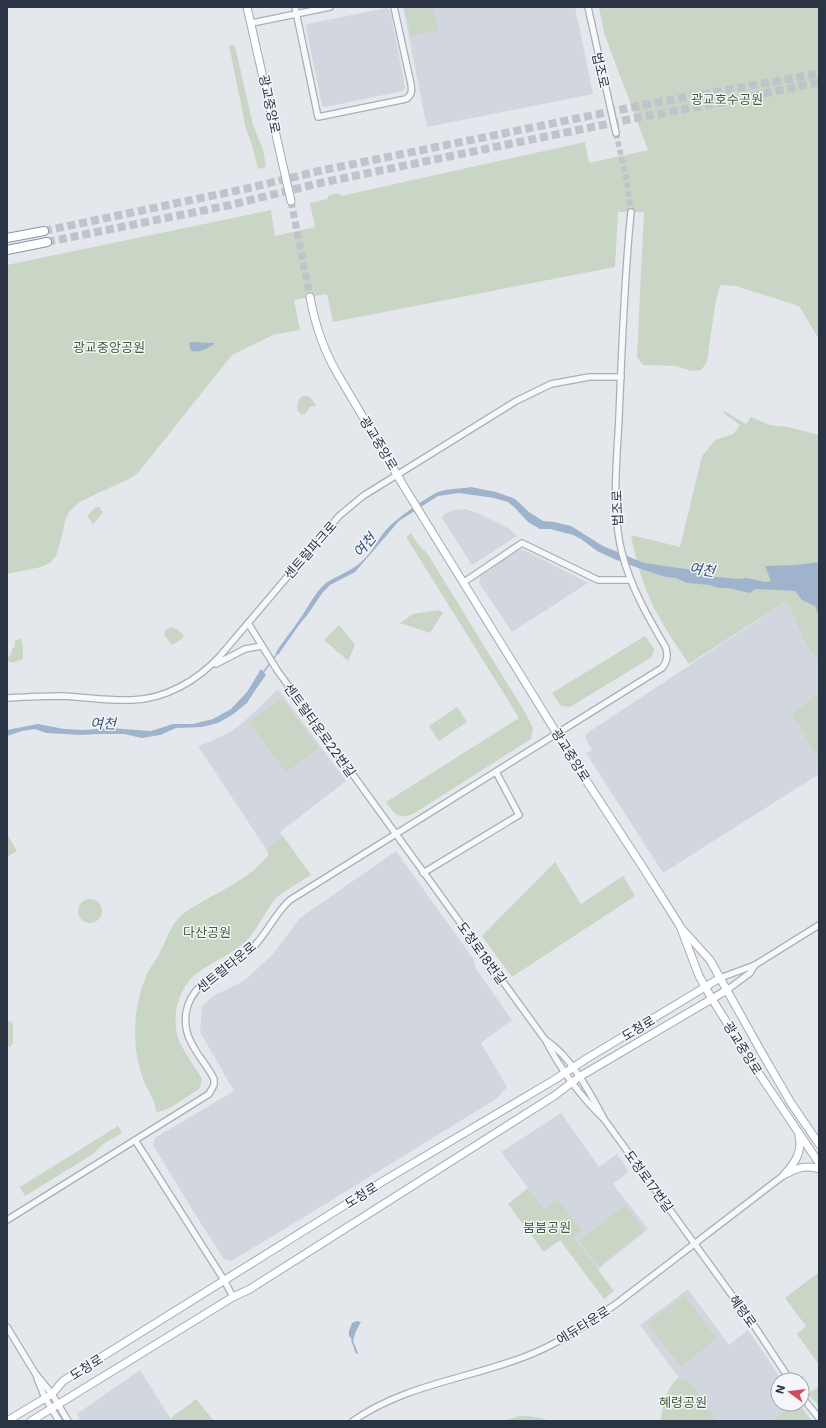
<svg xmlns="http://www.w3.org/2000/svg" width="826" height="1428" font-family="Inter,'Noto Sans KR',sans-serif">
<rect width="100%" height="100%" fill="#e4e7ec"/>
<g fill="#d2d6de">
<path d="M403 7H575L593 94 427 127Z"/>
<path d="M386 8 390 10 405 87 403 91 325 107 322 105 306 27 308 24Z"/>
<path d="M465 509 477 513 507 527 517 536 472 565 442 518 444 514 451 511Z"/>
<path d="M518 550H524L588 583 512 632 479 583 481 576Z"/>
<path d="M786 601 807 646 819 661V693L791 714 819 759V774L663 873 586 753 592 750 585 738 586 734Z"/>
<path d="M278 689 346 781 280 832 283 836 266 849 198 746 207 743 232 731 248 718Z"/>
<path d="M396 851 474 960 476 969 512 1020 481 1043 507 1087 496 1099 309 1214 231 1261 224 1259 195 1214 153 1145 155 1138 234 1091 200 1032 202 1006 213 996 244 981 273 954 300 918Z"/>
<path d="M561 1113 599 1167 617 1154 629 1172 613 1184 648 1229 597 1270 572 1237 582 1230 558 1199 544 1209 501 1152Z"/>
<path d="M688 1289 729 1345 748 1330 782 1380H778V1404H795L771 1421H716L706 1402 689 1381 679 1378 640 1325Z"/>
<path d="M140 1370 172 1421H81L77 1414Z"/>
</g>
<g fill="#c9d6c5">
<path d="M404 7H433L438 30 411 36Z"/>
<path d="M599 7H819V335L817 336 799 306 736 286 720 285 715 305 707 362 701 370 692 371 675 366 643 365 637 357 644 212H618L615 267 333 322 327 294 294 300 300 330 273 335 232 355 138 473 131 478 79 502 69 512 65 521 63 532 56 556 50 563 41 567 7 574V265L271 210 275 236 315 227 310 203 328 199V196L338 193 341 196 585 142 589 163 648 150 604 33Z"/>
<path d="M229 45 235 46 253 125 263 149 266 167 258 169 252 145 246 129Z"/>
<path d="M302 396C310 395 313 400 316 406L310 407 305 414 302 415 298 411C297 405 297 400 302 396Z"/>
<path d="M724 411 746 424 751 417 770 425 788 427 819 435V661L807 646 786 601 689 664C679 649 668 634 659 617 645 592 636 563 631 535L680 547 702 456 715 440 733 434 740 425 723 413Z"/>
<path d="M96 507H99L103 512 93 524 87 516Z"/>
<path d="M411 533 417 543 427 553 526 714 533 728 531 739 413 814C398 820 395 814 386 802L519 718 406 537Z"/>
<path d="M439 610 443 613 430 633 400 623 413 614Z"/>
<path d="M339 625 355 645 348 661 324 640Z"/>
<path d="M171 627 178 630 184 635 182 639 172 645 164 635 166 630Z"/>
<path d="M645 636 654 649 652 657 570 707 561 706 552 693Z"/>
<path d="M21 638 23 646V659L12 663 8 661 7 659 11 654 12 649 15 647V641Z"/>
<path d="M819 693V759L791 714Z"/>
<path d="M282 698 319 748 286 772 249 722Z"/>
<path d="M457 707 467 722 439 741 429 726Z"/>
<path d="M7 834 17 851 7 857Z"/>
<path d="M283 836 311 875 282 893 276 898C265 911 258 929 246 941 235 952 213 962 200 971 177 986 169 1021 181 1045 187 1057 196 1068 202 1079L200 1088 196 1091C185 1097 168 1112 156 1112 156 1101 148 1092 144 1081 141 1075 140 1068 138 1061 132 1033 135 1001 147 974 150 967 156 961 159 954 168 938 171 921 187 911 213 893 250 881 269 854L266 849Z"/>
<path d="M555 862 581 904 623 876 635 896 512 977 482 936Z"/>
<circle cx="90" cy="911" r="12"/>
<path d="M7 1021 12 1022 13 1024V1043L10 1047 7 1046Z"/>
<path d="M118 1126 122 1133 103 1144 93 1154 25 1196 20 1187Z"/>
<path d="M528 1188 544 1209 558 1199 582 1230 573 1237 614 1291 604 1299 560 1240 544 1252 508 1204Z"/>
<path d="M625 1205 644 1230 599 1266 579 1241Z"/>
<path d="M819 1272V1365L797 1334 806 1326 785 1298Z"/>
<path d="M684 1295 717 1339 681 1366 647 1324Z"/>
<path d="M679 1378 689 1381 706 1402 716 1421H660C664 1406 665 1387 679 1378Z"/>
<path d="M819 1386V1406L808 1394Z"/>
<path d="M196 1399 214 1421H172L171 1418Z"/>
<path d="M795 1404H799L812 1421H771Z"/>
<path d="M519 1416C530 1416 540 1417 550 1421H503Z"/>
</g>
<g fill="#9fb4cc">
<path d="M192 342 211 343H214V344C207 349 199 353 191 351L189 343Z"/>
<path d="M471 487 496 492 510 497 515 499 529 512 543 521 554 522 571 526 603 546 644 563 693 570 699 575 717 577 738 579 747 578 765 582 771 581 765 566 796 565 819 562V617L815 606 802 600 795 591 755 589 750 593 729 588H719L710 585 687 583 676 578 666 577 644 570 614 559 597 551 581 539 573 535 550 529H540L533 525 528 522 515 508 508 502 494 498 459 493 438 496 399 521 355 572 330 585 323 592 308 614 299 625 278 655 276 652C283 641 292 631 299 620 308 608 314 593 326 583 338 575 352 571 362 561 373 552 377 540 386 530 394 520 427 497 438 492 450 488 460 489 471 487Z"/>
<path d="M261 669 266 675 254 692 247 703 232 715 218 723 202 727 176 728 160 735 142 738 124 734H97L81 735 46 733 35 729 22 731 7 736V730L38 724 64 729 84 730 110 728 151 731 173 724H193L213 719 231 709 247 692Z"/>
<path d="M357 1321 361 1322 356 1331 353 1341 358 1353 356 1354 351 1340 352 1339 349 1336V1331L352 1323Z"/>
</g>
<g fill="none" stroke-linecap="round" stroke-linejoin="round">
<g stroke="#9fb4cc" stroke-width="1.5">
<path d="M273 660 277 653"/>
<path d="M263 673 270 663"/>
</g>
<path stroke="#bfc3cb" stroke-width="5.5" stroke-dasharray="5.5 3" stroke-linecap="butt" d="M616 133 627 182 631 212"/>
<path stroke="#bfc3cb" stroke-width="7" stroke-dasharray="7 3.5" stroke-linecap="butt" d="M291 201 310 297"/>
<g stroke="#bfc3cb" stroke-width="8" stroke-dasharray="8 4" stroke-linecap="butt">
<path d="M44 231 249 188 319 171 638 106 794 78 819 73"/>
<path d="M47 242 230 205 320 183 641 117 715 104 819 82"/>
</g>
<defs>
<g id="minor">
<path d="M295 7 318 117 406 99C412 95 412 91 411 84L394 7"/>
<path d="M588 7 616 133"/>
<path d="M252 23 330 7"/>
<path d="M464 582 522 543 598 580H630"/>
<path d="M248 623 277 670 546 1041C562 1072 579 1095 604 1119"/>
<path d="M216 664 245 649 262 646"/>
<path d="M7 698C25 697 44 696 62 696 85 697 109 701 132 700 166 699 198 680 220 656L339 516 363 496 516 401 551 384 589 377H621"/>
<path d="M423 873 519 815 496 772"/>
<path d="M720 978 755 965 819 925"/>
<path d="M727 990 750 973 755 965"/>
<path d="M547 1041C572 1058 590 1093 604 1119L755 1327 790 1380"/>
<path d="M135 1140 224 1280 233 1297"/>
<path d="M7 1220 209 1094 214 1085V1079C207 1065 196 1054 190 1040 186 1032 185 1022 186 1013 191 981 225 970 247 953 265 939 273 915 290 900L662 668C667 662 668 657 666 648 648 617 631 588 622 553 611 509 617 461 619 417 622 349 624 280 631 212"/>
<path d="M7 1327 35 1373 52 1394 68 1421"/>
<path d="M37 1378 45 1398 59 1421"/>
<path d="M802 1397 819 1418"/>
<path d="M353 1421C404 1385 467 1379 524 1357 557 1345 587 1324 616 1304L784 1175"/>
</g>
<g id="major">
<path d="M247 7 291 201"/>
<path d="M310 297C315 324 323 349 337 373L406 490 580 771 644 869 680 926 699 976 712 999 760 1075 819 1163"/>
<path d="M682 929 710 960 762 1053 791 1103 819 1144"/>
<path d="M788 1173C798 1167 808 1165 819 1169"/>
<path d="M784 1175C794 1164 803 1152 799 1136"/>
<path d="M7 1421 52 1394 63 1381 385 1180 554 1080 586 1059 720 978"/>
<path d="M31 1421 233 1297 250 1289 554 1096 579 1077 727 990"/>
</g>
<g id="highway">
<path d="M7 238 44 231"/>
<path d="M7 250 47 242"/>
</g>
</defs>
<use href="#minor" stroke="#a9aeb7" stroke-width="8"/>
<use href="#major" stroke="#a3abb8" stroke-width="9"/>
<use href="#highway" stroke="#8b94a3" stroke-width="10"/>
<use href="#minor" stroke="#f7f8fa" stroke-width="5.5"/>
<use href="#major" stroke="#fff" stroke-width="7"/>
<use href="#highway" stroke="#fff" stroke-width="8"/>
</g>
<g text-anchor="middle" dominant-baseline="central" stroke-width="3" stroke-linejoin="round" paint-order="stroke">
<g font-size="13" fill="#2b3445" stroke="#f4f6f9">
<text transform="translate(601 70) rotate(77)">법조로</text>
<text transform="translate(270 104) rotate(78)">광교중앙로</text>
<text transform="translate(379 443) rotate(59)">광교중앙로</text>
<text transform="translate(617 508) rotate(-92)">법조로</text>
<text transform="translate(310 550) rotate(-49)">센트럴파크로</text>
<text transform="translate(320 730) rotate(54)">센트럴타운로22번길</text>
<text transform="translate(571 755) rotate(58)">광교중앙로</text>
<text transform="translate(482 953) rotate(54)">도청로18번길</text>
<text transform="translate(226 967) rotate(-39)">센트럴타운로</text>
<text transform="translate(638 1028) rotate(-31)">도청로</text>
<text transform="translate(743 1048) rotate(58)">광교중앙로</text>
<text transform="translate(649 1181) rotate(54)">도청로17번길</text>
<text transform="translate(361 1195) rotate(-32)">도청로</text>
<text transform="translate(743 1311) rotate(54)">혜령로</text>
<text transform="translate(583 1325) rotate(-32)">에듀타운로</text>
<text transform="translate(86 1367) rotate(-32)">도청로</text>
</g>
<g font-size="13" fill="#3f6138" stroke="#f4f6f9">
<text x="727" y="99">광교호수공원</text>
<text x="109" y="347">광교중앙공원</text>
<text x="207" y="932">다산공원</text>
<text x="547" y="1227">붐붐공원</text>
<text x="683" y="1402">혜령공원</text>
</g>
<g font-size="14" font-style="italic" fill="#34527a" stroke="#f4f6f9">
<text transform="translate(364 545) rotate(-49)">여천</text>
<text transform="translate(702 569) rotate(9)">여천</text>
<text transform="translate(103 723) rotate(1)">여천</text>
</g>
</g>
<rect width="826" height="1428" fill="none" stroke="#2b3445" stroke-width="16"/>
<g transform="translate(790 1392) rotate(285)"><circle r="19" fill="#f4f6f9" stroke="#a4a8b1"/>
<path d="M0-3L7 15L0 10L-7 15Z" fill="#d1495b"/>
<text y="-6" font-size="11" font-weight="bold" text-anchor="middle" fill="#2b3445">N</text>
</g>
</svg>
